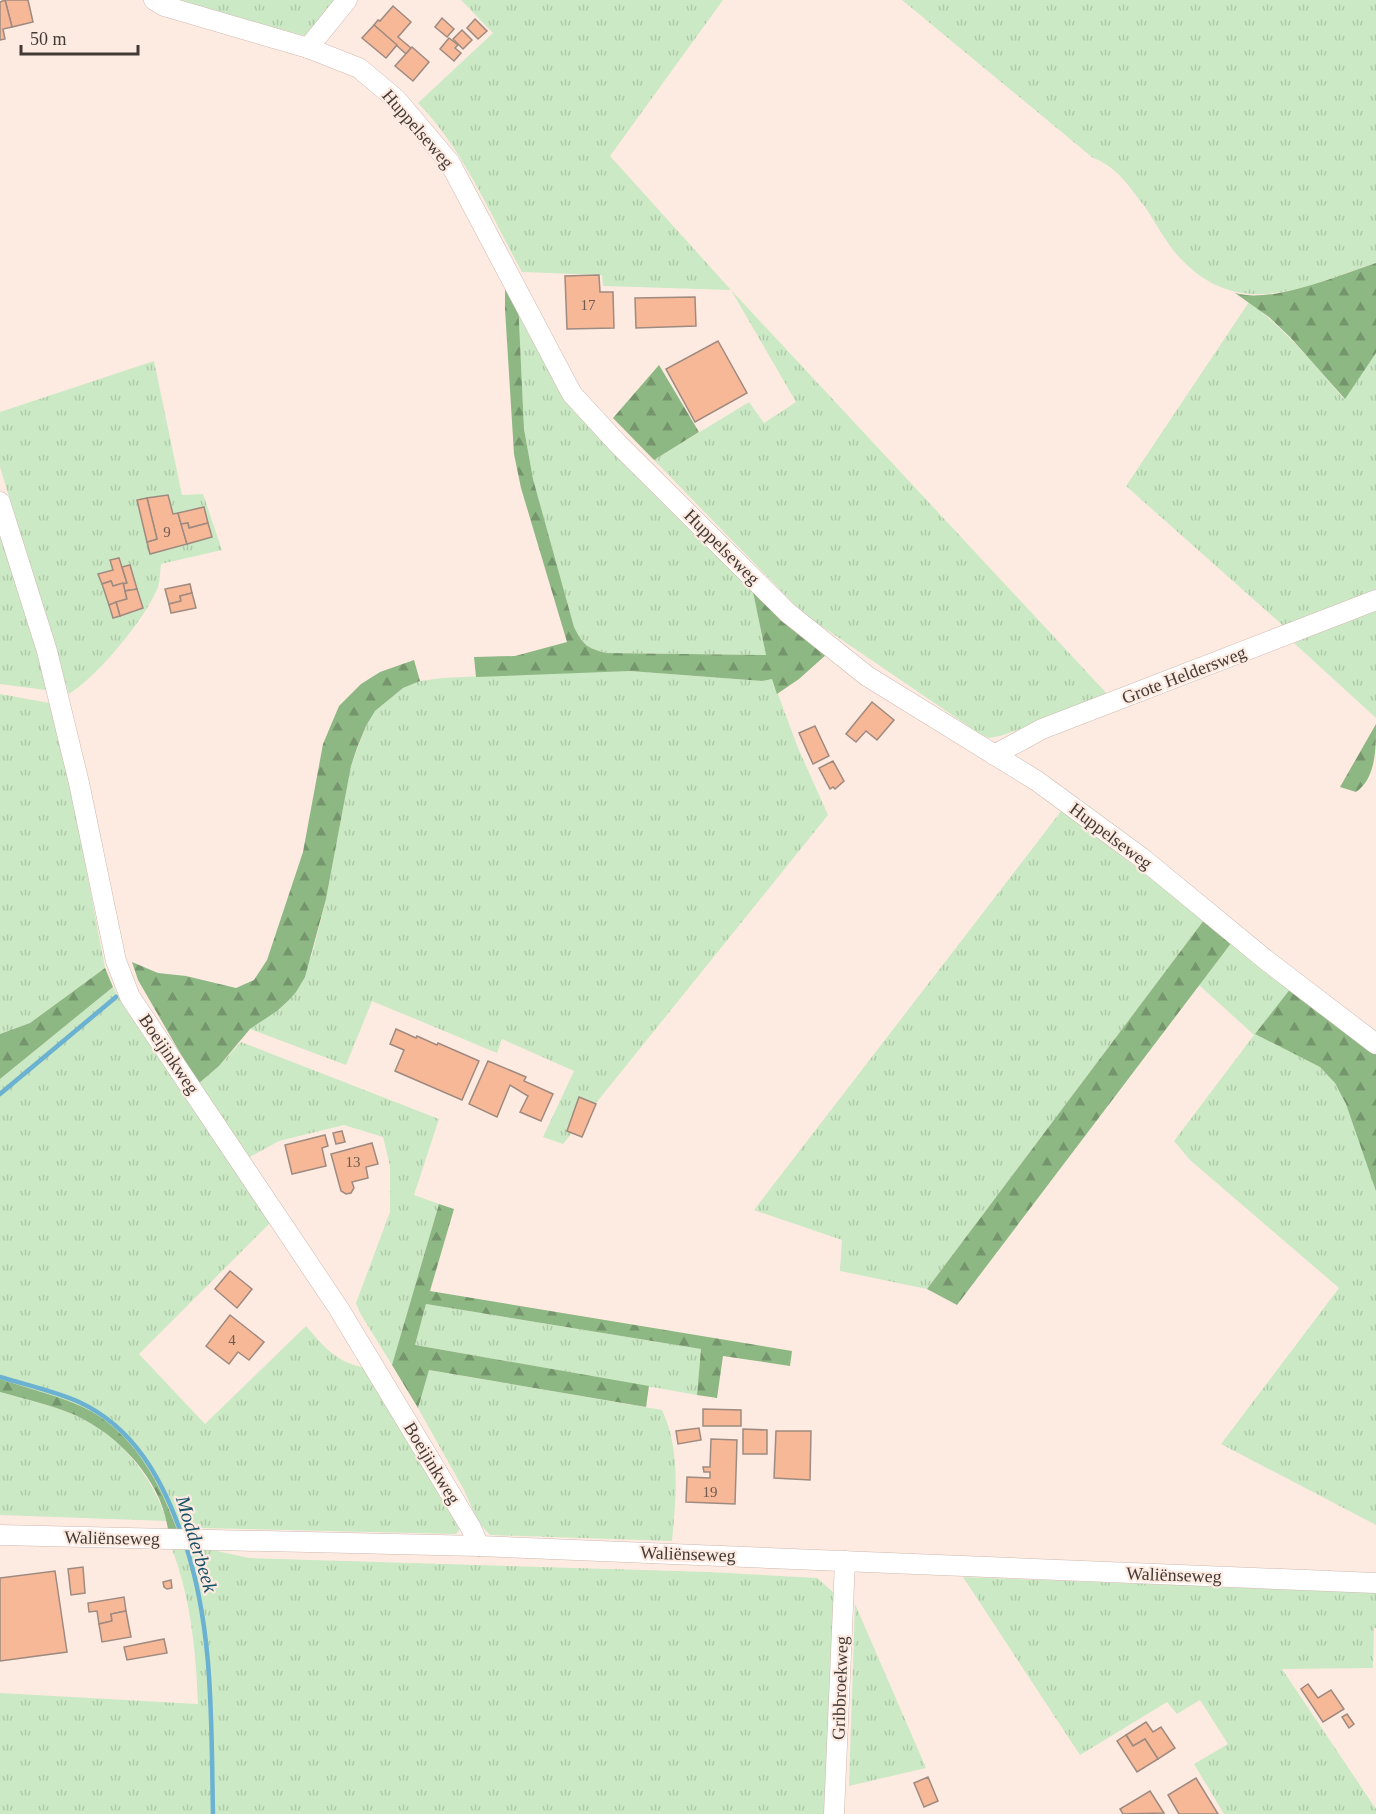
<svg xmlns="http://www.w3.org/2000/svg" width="1376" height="1814" font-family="Georgia,serif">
<defs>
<pattern id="grass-tufts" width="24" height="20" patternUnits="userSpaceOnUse" patternTransform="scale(1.5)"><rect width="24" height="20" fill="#cbe9c4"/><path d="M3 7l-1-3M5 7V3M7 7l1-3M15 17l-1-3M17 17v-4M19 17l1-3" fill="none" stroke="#b0c9a9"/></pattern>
<pattern id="forest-firs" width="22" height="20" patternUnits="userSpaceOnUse" patternTransform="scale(1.5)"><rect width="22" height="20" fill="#8db783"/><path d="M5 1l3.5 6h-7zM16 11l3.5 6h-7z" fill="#75966c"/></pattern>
</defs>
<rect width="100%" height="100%" fill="#fdebe2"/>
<g fill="url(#grass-tufts)">
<path d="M176 0H335L305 36Z"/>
<path d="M461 0H723L610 156 731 290 1111 698 1000 736 989 738 980 734 814 621 793 603 654 460 749 402 764 423 796 402 731 290 603 286 602 275 522 272C491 216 464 150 418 103L493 33Z"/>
<path d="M902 0H1376V263C1305 286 1239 323 1178 256 1165 241 1156 223 1145 207 1129 187 1118 167 1093 158Z"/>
<path d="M518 300 555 374 752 587 766 655 606 653C587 648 583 645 574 627L533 479 524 429Z"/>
<path d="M1249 302C1286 330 1314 364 1344 399L1376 353V592L1288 630 1126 486Z"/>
<path d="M154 361 182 495 203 494 222 550 161 564C160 571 160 580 158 587 146 618 97 677 69 694L0 467V412Z"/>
<path d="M0 518 53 691 0 684Z"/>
<path d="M1376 609V718L1294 643Z"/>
<path d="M630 671 762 681 772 678 798 748 828 815 563 1144 543 1137 574 1071 502 1039 497 1053 372 1001 346 1065 250 1029 277 1011 289 1000 312 955 326 899 351 766 366 726 375 711 403 688 420 681 443 678 566 672Z"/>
<path d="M0 694 55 704 105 968 30 1023 0 1034Z"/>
<path d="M1062 810 1204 920 927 1289 840 1271 842 1240 754 1210Z"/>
<path d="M1232 942 1291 988 1255 1034 1320 1067C1344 1086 1351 1118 1361 1146 1366 1161 1372 1175 1376 1191V1525L1221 1444 1339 1288 1190 1160 1174 1141 1254 1035 1199 985Z"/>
<path d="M113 987 125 1008 270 1223 139 1354 205 1424 306 1326C324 1347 337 1363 366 1368L459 1522 460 1529 456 1534 198 1528 200 1534 177 1530C158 1477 127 1423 71 1402 48 1393 24 1387 0 1379V1079Z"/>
<path d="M241 1042 439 1119 414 1195 439 1204 392 1365 360 1313 356 1303 390 1212V1166L383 1137 344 1125 279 1141 248 1158 198 1084 219 1066Z"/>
<path d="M426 1304 701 1349 697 1395 415 1345Z"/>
<path d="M429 1370 662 1410C681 1450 676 1498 672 1541L490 1535 479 1523 464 1490 418 1408Z"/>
<path d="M0 1392C25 1399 52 1405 75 1415 120 1435 152 1476 167 1521L0 1515Z"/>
<path d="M203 1548 249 1558 708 1572 817 1578 833 1592 835 1600 826 1814H0V1693L198 1704C196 1650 191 1600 172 1549Z"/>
<path d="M963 1577 1376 1593V1628H1374L1373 1668 1282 1669 1376 1809V1814H1224L1194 1764 1228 1744 1200 1700 1177 1714 1167 1702 1080 1755Z"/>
<path d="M855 1604 926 1768 849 1786Z"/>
</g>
<g fill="url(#forest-firs)">
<path d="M1376 263V353L1345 399 1290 337 1269 317 1235 293C1273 304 1339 275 1376 263Z"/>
<path d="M505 274 518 300 524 429 533 479 574 627C583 645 587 648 606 653L766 655 752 587 827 654 799 679 777 694 772 679 762 681 630 671 476 677 474 657 515 656 567 642 521 488 514 454 505 309Z"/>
<path d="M659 365 699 432 654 460 613 418Z"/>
<path d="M414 660 420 681 403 688 375 711 366 726 357 748 351 766 326 899 305 977 296 992 289 1000 277 1011 250 1029 219 1066 198 1084 138 980 132 962 158 973 186 976 236 988 254 980 267 960 303 852 323 744 339 706 361 684 380 672Z"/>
<path d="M1376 724C1376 749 1376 778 1356 792L1340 787Z"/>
<path d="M1204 920 1232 942 957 1305 927 1289Z"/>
<path d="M105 968 113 987 0 1079V1034L30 1023Z"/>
<path d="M1291 988 1376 1054V1191L1346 1104 1335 1083 1320 1067 1255 1034Z"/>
<path d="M439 1204 454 1209 430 1291 792 1351 790 1366 723 1356 717 1398 697 1395 701 1349 426 1304 415 1345 649 1386 646 1407 429 1370 418 1408 392 1365Z"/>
<path d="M0 1379C24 1387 48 1393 71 1402 128 1423 158 1477 177 1530H168C162 1481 119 1435 75 1415 52 1405 25 1399 0 1392Z"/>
</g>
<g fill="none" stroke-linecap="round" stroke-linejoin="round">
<g stroke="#6bb1d2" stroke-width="4.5">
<path d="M0 1094 116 997"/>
<path d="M0 1377C26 1385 54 1391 79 1402 133 1427 162 1478 181 1533"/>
<path d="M185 1543C214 1630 211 1724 213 1814"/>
</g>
</g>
<g fill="#f7b897" stroke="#9f8a80" stroke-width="1.5">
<path d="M5 0H28L33 22 12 27Z"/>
<path d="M5 0 12 27 3 29 5 39 0 40V2Z"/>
<path d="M393 6 411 22 398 37 411 48 406 54 374 25 378 20 380 21Z"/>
<path d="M442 18 454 29 447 37 435 27Z"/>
<path d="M475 19 487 31 478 39 467 28Z"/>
<path d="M374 25 397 45 386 58 362 38Z"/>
<path d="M462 30 472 40 463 49 453 39Z"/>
<path d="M449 38 458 45 455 48 461 53 454 61 440 49Z"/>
<path d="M412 47 429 62 413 81 395 66Z"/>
<path d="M599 275 600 292H613L614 328 567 329 565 276Z"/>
<path d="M695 297 696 326 636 328 635 298Z"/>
<path d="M718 341 747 393 695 422 666 369Z"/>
<path d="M168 495 173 514 178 513 187 544 150 554 147 542 157 539 147 498Z"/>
<path d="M147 498 157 539 147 542 137 500Z"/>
<path d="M204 507 208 523 189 528 188 523 181 524 178 513Z"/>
<path d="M188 523 189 528 208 523 212 537 187 544 181 524Z"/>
<path d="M119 558 127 583 113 586 111 581 102 584 98 574 113 570 110 560Z"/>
<path d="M130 565 137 589 129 591V590L125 591 123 584 127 583 122 567Z"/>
<path d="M111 581 113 586 123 583 127 599 109 605 102 584Z"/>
<path d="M190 584 192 593 180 596 181 601 169 604 165 589Z"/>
<path d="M137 589 143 608 120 616 116 602 127 599 125 591Z"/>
<path d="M192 593 196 608 171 613 169 604 181 601 180 596Z"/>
<path d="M116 602 120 616 113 618 109 605Z"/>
<path d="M872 702 894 720 877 740 866 731 856 742 846 734Z"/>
<path d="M815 726 829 756 813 764 799 733Z"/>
<path d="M833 761 844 781 835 789 833 787 830 789 819 768Z"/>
<path d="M396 1029 416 1038 417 1036 437 1045 438 1043 479 1061 462 1100 395 1071 404 1050 390 1044Z"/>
<path d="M488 1061 526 1077 524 1081 553 1094 541 1121 520 1112 528 1096 510 1085 497 1117 469 1104Z"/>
<path d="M579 1097 596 1104 582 1137 567 1131Z"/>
<path d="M342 1131 345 1142 336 1144 333 1133Z"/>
<path d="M325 1135 328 1146 322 1148 326 1166 292 1174 285 1145Z"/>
<path d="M372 1143 378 1164 366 1167 368 1178 352 1182 354 1188 351 1193 346 1194 341 1191 331 1154Z"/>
<path d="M230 1271 252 1289 237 1308 215 1289Z"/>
<path d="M230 1315 264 1342 249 1360 238 1352 229 1364 206 1346Z"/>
<path d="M703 1409 741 1410V1426H703Z"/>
<path d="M699 1428 701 1440 678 1444 676 1431Z"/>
<path d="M743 1429 767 1430V1454H743Z"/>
<path d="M776 1431H811L810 1480 774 1478Z"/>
<path d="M711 1439 737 1440 735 1504 686 1502 687 1477 710 1478V1472H704L703 1467H710Z"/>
<path d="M83 1567 85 1593 71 1595 68 1569Z"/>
<path d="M55 1571 67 1652 0 1661V1578Z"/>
<path d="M171 1580 172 1588 167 1589 164 1587 163 1582Z"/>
<path d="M124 1597 126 1611 111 1614 112 1621 99 1624 97 1611 89 1612 88 1603Z"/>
<path d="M126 1611 131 1637 102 1642 99 1624 112 1621 111 1614Z"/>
<path d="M164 1639 167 1653 127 1660 124 1647Z"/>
<path d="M1308 1684 1318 1698 1331 1690 1344 1709 1323 1722 1301 1689Z"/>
<path d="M1347 1714 1354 1724 1349 1728 1342 1717Z"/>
<path d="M1146 1722 1153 1732 1161 1727 1175 1748 1158 1759 1145 1739 1133 1746 1126 1735Z"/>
<path d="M1126 1735 1133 1746 1145 1739 1158 1759 1137 1772 1117 1741Z"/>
<path d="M928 1777 938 1801 924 1807 914 1783Z"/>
<path d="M1196 1778 1218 1814H1179L1168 1795Z"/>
<path d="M1150 1791 1164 1813 1123 1814 1120 1809Z"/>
</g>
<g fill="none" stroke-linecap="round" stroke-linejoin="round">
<defs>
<g id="minor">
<path d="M154 0 164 6 308 48 359 68 396 99 450 163 572 394 618 444 788 613 867 676 1037 781 1142 858 1266 960 1376 1044"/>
<path d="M308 48 347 0"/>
<path d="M0 502 47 651 79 783 116 961 130 997 339 1309 471 1528 479 1546"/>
<path d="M994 755 1042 729 1376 600"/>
<path d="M0 1535 479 1546 1376 1583"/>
<path d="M834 1814 845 1561"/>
</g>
</defs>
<use href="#minor" stroke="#cfb9af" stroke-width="21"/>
<use href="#minor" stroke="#fff" stroke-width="20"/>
</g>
<g text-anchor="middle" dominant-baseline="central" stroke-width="4.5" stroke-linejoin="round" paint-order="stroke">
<g font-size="15" fill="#705a4e">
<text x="588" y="305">17</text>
<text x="167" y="532">9</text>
<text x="353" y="1162">13</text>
<text x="232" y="1340">4</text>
<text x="710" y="1492">19</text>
</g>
<g font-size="18" fill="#433a35" stroke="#fdebe2">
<text transform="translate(418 129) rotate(49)">Huppelseweg</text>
<text transform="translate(722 547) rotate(45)">Huppelseweg</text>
<text transform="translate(1184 675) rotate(-21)">Grote Heldersweg</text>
<text transform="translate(1111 836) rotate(37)">Huppelseweg</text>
<text transform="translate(169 1054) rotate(56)">Boeijinkweg</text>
<text transform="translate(432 1463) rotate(59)">Boeijinkweg</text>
<text transform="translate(112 1538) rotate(1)">Waliënseweg</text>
<text transform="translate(688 1554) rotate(2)">Waliënseweg</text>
<text transform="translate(1174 1575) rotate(2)">Waliënseweg</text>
<text transform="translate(840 1688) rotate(-88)">Gribbroekweg</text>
</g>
<g font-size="20" font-style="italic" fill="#164f66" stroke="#fdebe2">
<text transform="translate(197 1544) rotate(73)">Modderbeek</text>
</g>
</g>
<path d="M21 45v9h117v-9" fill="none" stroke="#433a35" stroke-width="3"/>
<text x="30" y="45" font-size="18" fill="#433a35" stroke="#fdebe2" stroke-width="4.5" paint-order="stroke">50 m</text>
</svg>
